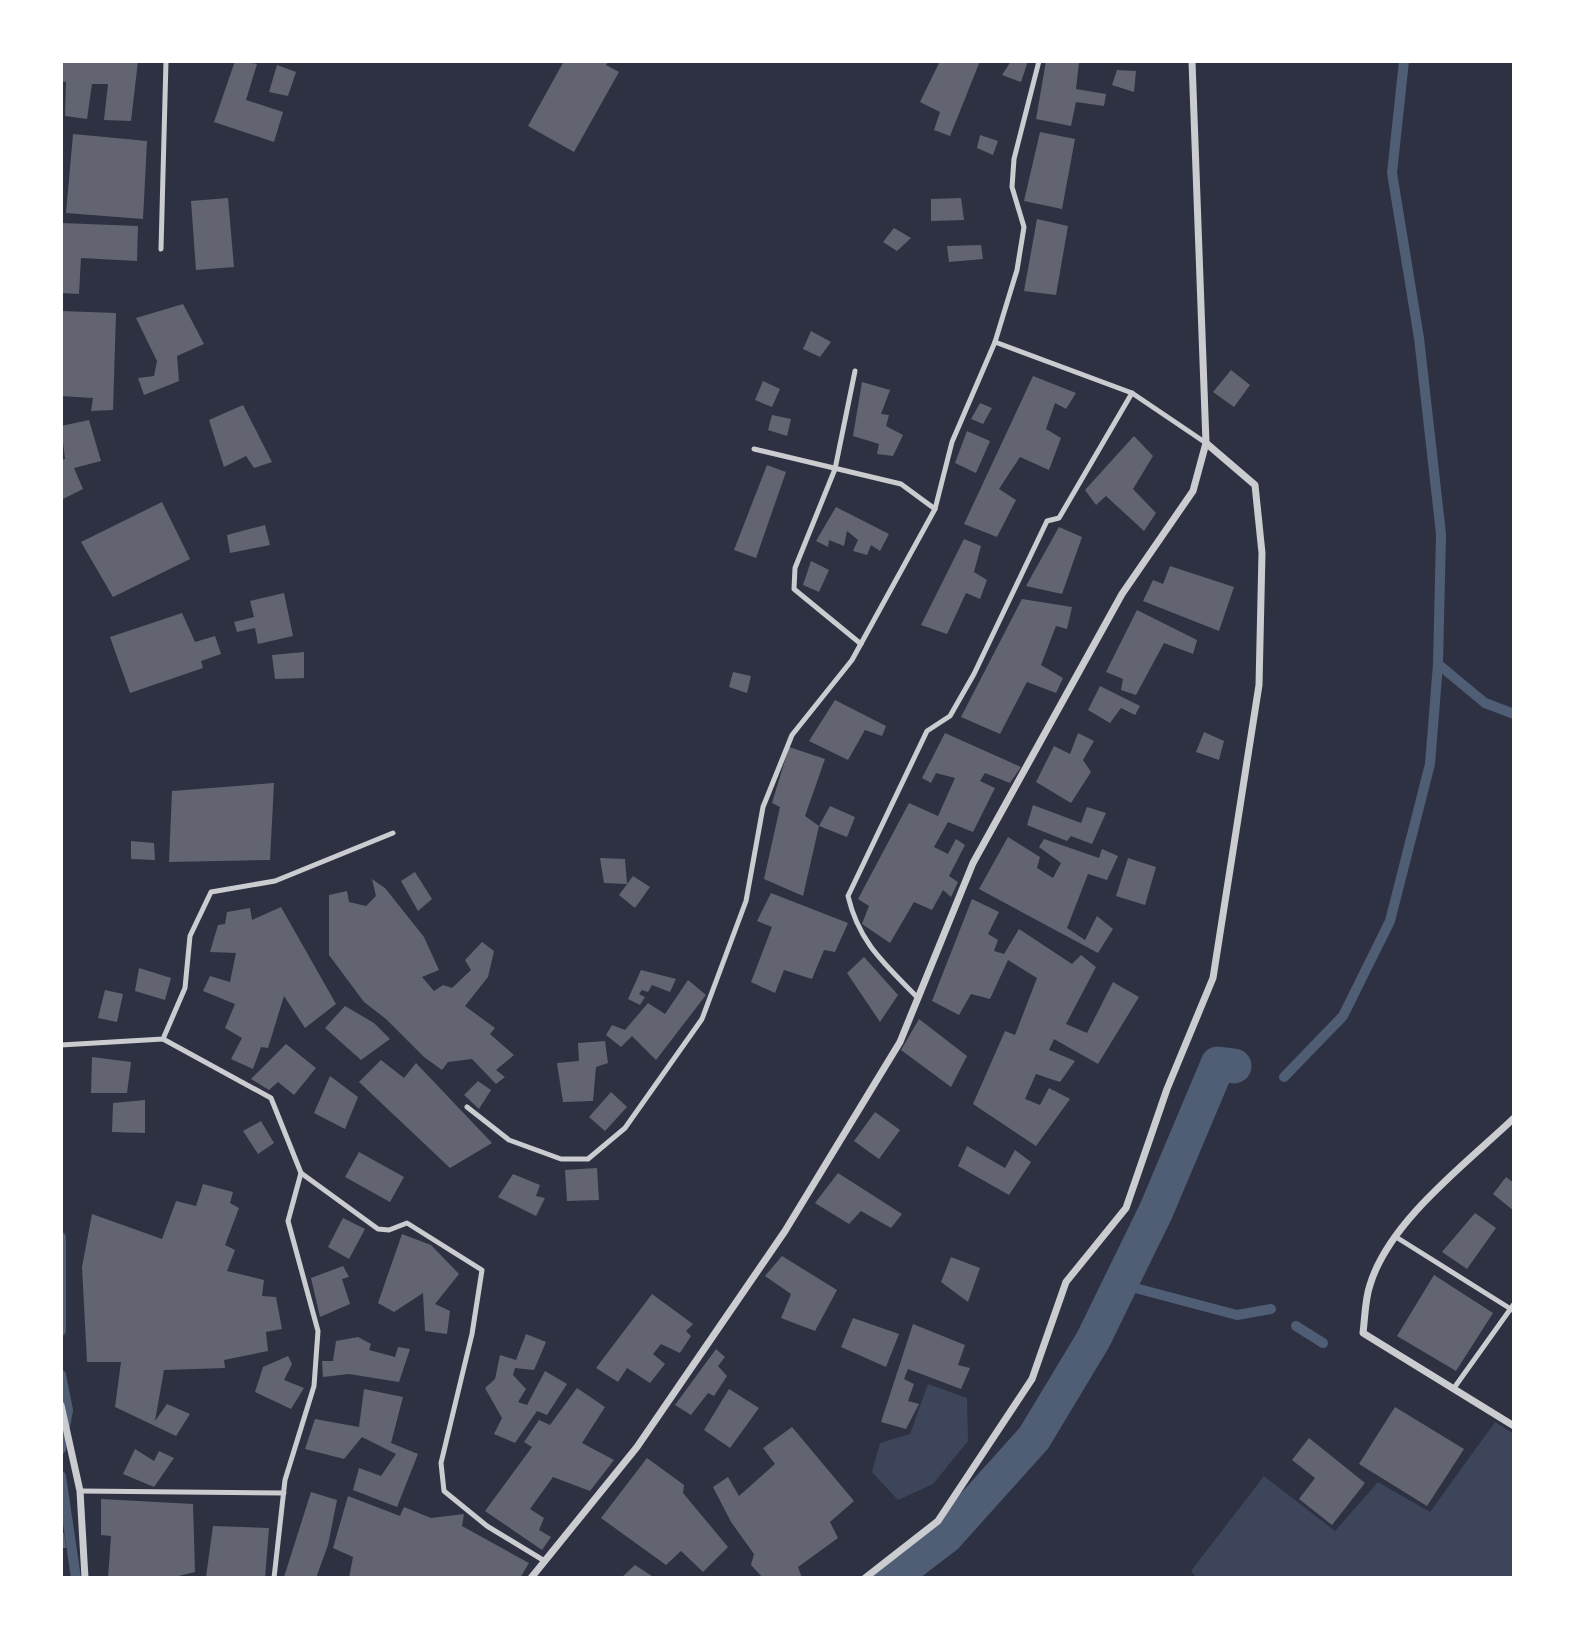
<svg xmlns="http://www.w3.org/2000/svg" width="1575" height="1639" font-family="Lato,sans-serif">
<rect width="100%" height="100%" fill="#2d3142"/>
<g fill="#3c4559">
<path d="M928 1384 967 1398 968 1441 933 1484 898 1500 872 1472 880 1443 910 1434Z"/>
<path d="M1495 1422 1514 1434V1578H1197L1191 1571 1264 1476 1335 1531 1378 1482 1430 1512Z"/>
</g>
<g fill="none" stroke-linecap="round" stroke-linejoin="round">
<g stroke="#4f5d75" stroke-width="10">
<path d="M1438 664 1485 703 1514 714"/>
<path d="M1284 1077 1343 1016 1390 921 1430 764 1438 664 1441 534 1419 338 1392 173 1404 61"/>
<path d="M61 1237V1331"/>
<path d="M1120 1284 1237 1315 1271 1309"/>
<path d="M1296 1326 1323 1343"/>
<path d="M61 1375 68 1410 61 1449"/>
<path d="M61 1476 76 1578"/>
</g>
<path stroke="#4f5d75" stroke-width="35" d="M891 1578 946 1536 1034 1438 1093 1340 1156 1211 1218 1064 1234 1066"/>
</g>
<g fill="#626471">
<path d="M61 61H138L131 121 104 120 108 84H92L87 119 65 116 66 82 61 81Z"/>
<path d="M235 61 257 64 246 100 283 112 274 142 214 122Z"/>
<path d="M564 61H609L606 65 619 72 574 152 528 126Z"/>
<path d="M940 61H980L950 136 934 130 940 112 920 102Z"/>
<path d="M1011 61H1028L1021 82 1002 75Z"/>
<path d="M1046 61 1079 62 1076 89 1106 94 1104 106 1076 102 1071 126 1036 119Z"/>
<path d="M277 65 296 72 288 96 269 92Z"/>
<path d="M1117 70 1136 71 1134 92 1112 85Z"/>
<path d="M1040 132 1075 139 1062 209 1024 201Z"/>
<path d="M73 134 147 141 143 219 66 213Z"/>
<path d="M980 135 998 141 993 155 977 148Z"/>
<path d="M228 198 234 267 196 270 191 201Z"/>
<path d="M961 198 964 220 931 221V199Z"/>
<path d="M1037 219 1068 226 1056 295 1024 291Z"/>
<path d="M61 223 138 226 137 261 81 258 79 294 61 293Z"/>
<path d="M894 228 911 238 897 251 883 242Z"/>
<path d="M981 245 983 259 949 262 947 246Z"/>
<path d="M183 304 204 344 177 356 179 381 144 395 138 378 154 376 157 361 136 318Z"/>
<path d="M61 311 116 313 113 410 91 411 93 398 61 396Z"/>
<path d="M811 331 831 342 820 357 803 349Z"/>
<path d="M1231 370 1250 385 1234 407 1213 392Z"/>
<path d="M1033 376 1076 393 1066 409 1055 403 1046 429 1061 438 1049 470 1020 457 999 489 1016 500 997 537 964 524Z"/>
<path d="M763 381 780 389 772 407 755 400Z"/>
<path d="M862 382 890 390 881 414 889 415 886 426 903 435 893 456 877 454 879 444 853 436Z"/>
<path d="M980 403 992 408 983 424 971 419Z"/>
<path d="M243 405 272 462 254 468 246 456 224 467 209 420Z"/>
<path d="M772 415 791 419 787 436 768 430Z"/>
<path d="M89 420 101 461 74 468 83 489 61 500V460L65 459 61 426Z"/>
<path d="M967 431 990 441 976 473 955 463Z"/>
<path d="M1134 436 1153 456 1133 489 1156 513 1144 531 1106 496 1096 505 1085 490Z"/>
<path d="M767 465 786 472 756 558 734 550Z"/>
<path d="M162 502 190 559 113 597 81 542Z"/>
<path d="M836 507 889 534 880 551 871 545 867 555 853 551 858 540 847 531 844 546 829 540 828 547 816 541Z"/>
<path d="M265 525 270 545 230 553 227 535Z"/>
<path d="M1059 527 1082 537 1062 594 1026 586Z"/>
<path d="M964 539 981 546 974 572 987 580 980 599 966 593 947 634 921 625Z"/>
<path d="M811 561 829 570 819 592 803 585Z"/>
<path d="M1170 566 1234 587 1219 631 1143 601 1153 580 1163 584Z"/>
<path d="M284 593 293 636 258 644 255 628 237 632 234 622 254 617 250 601Z"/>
<path d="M1022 599 1072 607 1067 629 1056 626 1041 665 1063 678 1056 693 1027 682 1000 734 961 717Z"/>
<path d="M1137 610 1197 640 1193 654 1164 643 1136 695 1121 690 1123 679 1106 672Z"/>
<path d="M182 613 195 642 215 636 221 654 201 661 203 668 130 693 110 637Z"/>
<path d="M304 652V678L275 679 272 655Z"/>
<path d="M733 672 751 676 747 693 729 687Z"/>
<path d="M1100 686 1140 706 1135 715 1121 708 1110 723 1088 710Z"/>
<path d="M835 700 886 726 882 736 865 730 848 760 809 741Z"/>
<path d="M1204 732 1224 741 1219 760 1196 752Z"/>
<path d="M945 733 1021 767 1010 783 985 773 980 781 995 788 973 832 948 822 934 847 948 854 956 839 965 845 949 876 958 882 951 897 943 890 932 910 914 902 890 943 862 924 869 906 858 899 909 803 938 816 955 778 936 773 931 783 922 778Z"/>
<path d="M1078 733 1094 741 1083 760 1091 772 1071 803 1036 782 1054 746 1070 754Z"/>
<path d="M789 747 825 759 805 816 819 826 830 806 855 817 847 837 819 826 803 896 764 879 780 807 772 803Z"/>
<path d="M274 783 270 860 169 862 172 791Z"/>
<path d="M1033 805 1081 823 1087 807 1106 813 1092 844 1071 836 1067 841 1027 825Z"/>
<path d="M1008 837 1040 857 1037 868 1053 878 1061 863 1039 847 1044 839 1099 858 1102 849 1118 856 1107 880 1088 874 1067 928 1085 940 1097 916 1113 929 1098 953 979 889Z"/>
<path d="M131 841 154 843 155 860 131 859Z"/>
<path d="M600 858 625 859 627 884 604 883Z"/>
<path d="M1128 858 1156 867 1145 905 1116 896Z"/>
<path d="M415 872 432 899 418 911 401 881Z"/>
<path d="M633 876 650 887 635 908 619 895Z"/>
<path d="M372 879 385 888 424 937 439 970 422 977 434 991 443 985 452 988 471 970 465 960 482 942 494 951 488 977 465 1006 495 1028 490 1034 514 1055 496 1070 505 1077 496 1084 472 1059 448 1062 442 1070 424 1057 386 1019 364 1002 329 955V895L347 891 349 902 366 906 376 896Z"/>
<path d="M771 893 848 923 835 952 824 950 812 979 784 970 775 993 751 982 772 927 757 921Z"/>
<path d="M972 899 999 912 988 934 998 940 994 951 1004 954 1019 929 1072 964 1081 955 1096 967 1066 1024 1087 1033 1113 982 1139 997 1098 1064 1054 1039 1049 1050 1075 1061 1060 1082 1036 1074 1025 1099 1040 1105 1049 1088 1070 1099 1036 1146 973 1104 1005 1031 1015 1035 1037 978 1008 960 990 999 971 994 959 1015 932 1001Z"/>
<path d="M281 907 336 1004 305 1028 284 996 268 1048 261 1047 253 1069 231 1059 242 1038 225 1028 235 1004 203 991 210 976 230 982 236 953 210 952 218 925 225 924 227 912 250 908 252 920Z"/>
<path d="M864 957 898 995 880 1022 847 973Z"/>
<path d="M139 968 171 978 165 1000 135 991Z"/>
<path d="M641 970 676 979 670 992 652 985 648 992 642 990 639 994 645 997 640 1005 628 999Z"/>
<path d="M688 980 706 995 656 1060 632 1036 621 1047 606 1035 612 1025 625 1030 648 1003 665 1014Z"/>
<path d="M105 990 123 994 117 1022 98 1018Z"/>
<path d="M345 1006 374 1023 390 1039 361 1060 325 1028Z"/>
<path d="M919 1019 967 1056 951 1087 901 1050Z"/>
<path d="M605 1041 608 1063 596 1067 593 1101 563 1102 557 1063 579 1061 578 1043Z"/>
<path d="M286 1044 316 1068 294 1095 278 1082 269 1090 251 1079Z"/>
<path d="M92 1057 131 1062 127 1093H91Z"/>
<path d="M381 1060 404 1078 416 1063 492 1143 450 1168 359 1082Z"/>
<path d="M330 1076 358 1097 345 1129 314 1113Z"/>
<path d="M478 1081 491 1090 479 1109 464 1095Z"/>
<path d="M611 1092 627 1107 605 1131 589 1117Z"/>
<path d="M145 1100V1133L112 1132 113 1103Z"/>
<path d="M875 1112 900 1130 879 1159 854 1141Z"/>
<path d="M261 1121 274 1143 258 1154 243 1131Z"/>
<path d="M967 1146 1005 1168 1015 1150 1031 1162 1009 1195 958 1166Z"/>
<path d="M359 1152 404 1177 390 1202 345 1177Z"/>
<path d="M597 1168 599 1200 567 1201 565 1170Z"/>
<path d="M838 1173 902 1214 891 1228 861 1211 849 1224 815 1203Z"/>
<path d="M513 1174 540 1185 536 1196 545 1198 536 1216 498 1197Z"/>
<path d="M1506 1177 1514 1183V1211L1493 1194Z"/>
<path d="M203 1184 233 1192 230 1203 239 1208 225 1245 235 1250 227 1271 264 1280 262 1296 276 1297 282 1329 266 1332 268 1351 224 1360 225 1368 164 1370 155 1421 167 1404 190 1414 176 1436 115 1407 121 1362H87L82 1267 92 1214 162 1239 176 1201 196 1206Z"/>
<path d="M1475 1213 1496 1228 1467 1269 1442 1252Z"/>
<path d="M343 1218 365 1229 349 1259 328 1247Z"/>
<path d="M402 1234 431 1245 459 1274 435 1304 450 1311 447 1334 425 1331 423 1293 394 1312 378 1303Z"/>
<path d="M782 1256 837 1290 815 1331 781 1318 791 1294 765 1276Z"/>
<path d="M951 1257 980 1268 968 1302 941 1282Z"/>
<path d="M343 1266 349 1277 342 1279 350 1304 320 1317 311 1278Z"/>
<path d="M1434 1275 1493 1313 1456 1371 1397 1336Z"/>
<path d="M652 1294 693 1324 686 1331 691 1336 680 1353 661 1344 653 1354 665 1364 650 1383 627 1368 618 1382 596 1368Z"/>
<path d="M853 1318 899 1334 886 1367 841 1347Z"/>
<path d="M913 1324 965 1345 958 1365 970 1368 961 1389 908 1369 904 1379 914 1384 908 1401 919 1404 906 1429 881 1422Z"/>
<path d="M526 1334 546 1342 534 1370 515 1368 513 1375 526 1389 518 1402 527 1405 545 1371 567 1384 547 1415 537 1411 515 1443 494 1434 502 1418 485 1388 495 1379 500 1355 516 1360Z"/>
<path d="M358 1337 371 1344 369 1350 395 1357 398 1347 410 1349 399 1382 349 1374 323 1377 322 1361H333L336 1341Z"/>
<path d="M716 1349 725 1357 718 1366 727 1376 714 1396 708 1393 691 1415 675 1405Z"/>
<path d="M288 1356 292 1364 284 1380 304 1388 291 1409 255 1392 263 1367Z"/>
<path d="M577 1388 605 1407 582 1443 614 1460 590 1491 553 1477 530 1509 544 1518 539 1530 551 1537 542 1550 485 1511 532 1447 524 1442 539 1420 550 1425Z"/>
<path d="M364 1389 403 1397 391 1443 418 1454 397 1507 353 1490 359 1468 381 1476 396 1454 362 1437 344 1459 305 1449 315 1419 359 1427Z"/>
<path d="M729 1389 759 1408 730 1448 704 1430Z"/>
<path d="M1395 1407 1464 1449 1427 1506 1359 1464Z"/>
<path d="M792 1427 854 1501 830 1522 838 1538 798 1567 802 1578H763L751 1565 754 1554 731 1522 713 1487 728 1477 739 1496 775 1464 763 1448Z"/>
<path d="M1309 1438 1365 1483 1332 1525 1299 1499 1315 1478 1292 1460Z"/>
<path d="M135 1449 154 1461 159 1451 174 1458 154 1487 123 1474Z"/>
<path d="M647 1458 684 1485 683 1493 728 1547 703 1572 681 1551 666 1565 601 1518Z"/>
<path d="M311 1492 337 1500 328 1545 316 1578 284 1577Z"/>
<path d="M348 1496 400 1516 404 1507 431 1518 464 1514 462 1526 529 1563 520 1578H349L353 1557 333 1548Z"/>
<path d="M101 1499 193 1504 195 1572 170 1578H108L111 1536 101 1535Z"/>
<path d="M213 1526 269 1528 265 1578 206 1577Z"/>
<path d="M61 1533H64L66 1548H61Z"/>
<path d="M635 1565 655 1578H621Z"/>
</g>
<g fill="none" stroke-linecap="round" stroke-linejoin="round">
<g stroke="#caccd0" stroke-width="5">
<path d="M161 249 166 61"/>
<path d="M995 342 1132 393 1206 443"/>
<path d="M855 371 835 469 795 568 794 589 861 644"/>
<path d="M754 449 901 484 935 509"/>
<path d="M918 998C885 964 859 943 848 896L927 731 950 716 974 674 1047 521 1059 518 1132 393"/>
<path d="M163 1039 271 1098 301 1173 288 1221 318 1331 314 1386 285 1480 274 1578"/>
<path d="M61 1045 163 1039 185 988 190 936 211 892 275 881 393 833"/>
<path d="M467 1107 509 1140 561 1159H588L625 1128 702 1019 746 901 763 807 792 735 852 660 935 509 952 442 995 342 1017 270 1024 227 1012 187 1014 159 1039 61"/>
<path d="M301 1173 378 1229 389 1230 407 1223 482 1270 472 1334 441 1463 444 1491 487 1526 543 1560"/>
<path d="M1396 1237 1514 1311"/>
<path d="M1454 1388 1514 1304"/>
<path d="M80 1491 284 1493"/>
</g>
<g stroke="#caccd0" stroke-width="7">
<path d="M1514 1118C1467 1163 1389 1221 1370 1285 1365 1299 1365 1317 1363 1333L1514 1426"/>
<path d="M61 1405 80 1491 85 1578"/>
<path d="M531 1578 637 1447 785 1231 900 1042 973 863 1122 594 1193 491 1206 443 1192 61"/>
<path d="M865 1578 938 1521 1032 1379 1066 1282 1126 1208 1167 1089 1213 978 1259 685 1262 553 1255 485 1206 443"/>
</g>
</g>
<rect width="1575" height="1639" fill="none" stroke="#ffffff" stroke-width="126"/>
</svg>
